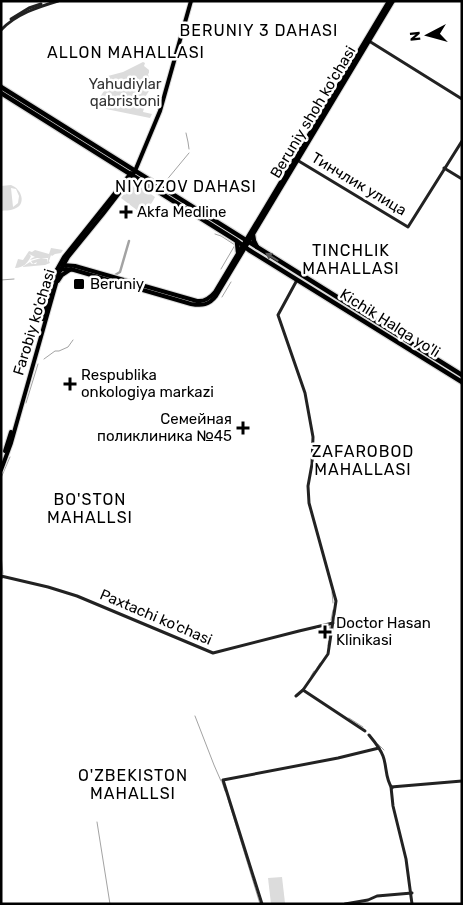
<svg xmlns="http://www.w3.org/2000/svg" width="463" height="905" font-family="Rubik,sans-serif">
<rect width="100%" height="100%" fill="#fff"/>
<g fill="#dcdcdc" fill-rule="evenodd">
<path d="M143 62 145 63 144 66 149 70V73L148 74 150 81H152C152 89 146 95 142 101L145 104 143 112 152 114 150 118 106 109 108 100 100 97C105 90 108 84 108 76L123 72Z"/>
<path d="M133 182 155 197C154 199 152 203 150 205 146 208 143 208 142 214L121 198Z"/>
<path d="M11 185C22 189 27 205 14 209 10 211 5 210 1 211V186ZM11 188 16 189 19 196 18 203 13 207Z"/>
<path d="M51 248 63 250 61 253 55 254 52 256 51 255 49 261 50 263 45 265 44 263 45 265 22 267 30 262 32 264H36L37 262 33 264 31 261 41 258 47 259V263L49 254 48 258H37L30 260 32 258 35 257 29 254 31 256C28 263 23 268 15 268L18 259 23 260 29 251 32 252 35 250 49 254Z"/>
<path d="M287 268 320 288 325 292 324 294 285 270Z"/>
<path d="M329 293 437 361 436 364 327 297Z"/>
<path d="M282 877 285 903 271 904 268 878Z"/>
</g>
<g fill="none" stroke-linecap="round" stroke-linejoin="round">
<g stroke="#a3a3a3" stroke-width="1">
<path d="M186 133 188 142 189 149"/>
<path d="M165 182 189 153"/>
<path d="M215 234 221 236 235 245 221 269"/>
<path d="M1 280 14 279"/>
<path d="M222 297 231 282"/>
<path d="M44 359 55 351H59L68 347 73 340"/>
<path d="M26 403 38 364"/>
<path d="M1 478 10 457"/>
<path d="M1 555 3 574"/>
<path d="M1 580 3 578"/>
<path d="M332 592 333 603"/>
<path d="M331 620 333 610"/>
<path d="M328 646 330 625"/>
<path d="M317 668 320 663"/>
<path d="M311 676 314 671"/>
<path d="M195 716 214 765 221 781"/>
<path d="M349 718 363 727"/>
<path d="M378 744 384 750"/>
<path d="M222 782 225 791"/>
<path d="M228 799 260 904"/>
<path d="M97 822 110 904"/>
</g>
<path stroke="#a3a3a3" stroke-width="2.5" d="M115 275 120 272 129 241"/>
<defs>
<g id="primary">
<path d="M63 265 75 266 197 301C205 302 210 298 215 292L389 1"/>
<path d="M57 270 66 269 74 270 191 304C202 306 209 305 216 296L393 1"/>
<path d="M58 281 62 275 71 269"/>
<path d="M43 319 55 273 64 257 131 173"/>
<path d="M5 451 11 432"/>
<path d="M1 470 11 443 59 273 68 257 103 214 130 179 135 171 160 111 191 1"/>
</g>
<g id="highway">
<path d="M1 87 462 375"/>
<path d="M1 93 237 241 249 250 462 382"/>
<path d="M253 235 254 241 257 247"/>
<path d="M237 242 238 252"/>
</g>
</defs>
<use href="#primary" stroke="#dbdbdb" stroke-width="6"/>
<use href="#highway" stroke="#dbdbdb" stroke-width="7"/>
<g stroke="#222" stroke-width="3">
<path d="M11 19 29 8 41 4"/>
<path d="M1 30C16 14 38 7 58 1"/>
<path d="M369 41 462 99"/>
<path d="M297 160 408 227 462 141"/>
<path d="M444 168 462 179"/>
<path d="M1 576 48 587 77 596 213 653 299 631 333 623"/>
<path d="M303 690 365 731"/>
<path d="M296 696 303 690 328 654 336 601 309 503 308 486 312 464 313 437 305 393 278 315 297 280"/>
<path d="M369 735C374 741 380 748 383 756 387 766 385 779 392 788"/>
<path d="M262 904 223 780 338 758 379 748"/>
<path d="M345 904 368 900 377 896 412 893"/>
<path d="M412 904 406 859 393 806 391 787 462 781"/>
</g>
<use href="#primary" stroke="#000" stroke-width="4"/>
<use href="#highway" stroke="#000" stroke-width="4.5"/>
</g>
<defs><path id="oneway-solid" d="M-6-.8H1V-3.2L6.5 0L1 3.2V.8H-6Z" transform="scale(1.25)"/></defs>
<use fill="#595959" href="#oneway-solid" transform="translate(272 257) rotate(-148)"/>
<g fill="#000" stroke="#fff" stroke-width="2">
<path d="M123.5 204.5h5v5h5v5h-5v5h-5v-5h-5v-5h5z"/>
<rect x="73" y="278" width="12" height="12" rx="2.5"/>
<path d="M67.5 376.5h5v5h5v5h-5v5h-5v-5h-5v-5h5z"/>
<path d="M240.5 420.5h5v5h5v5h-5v5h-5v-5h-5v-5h5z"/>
<path d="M322.5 624.5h5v5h5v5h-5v5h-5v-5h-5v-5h5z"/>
</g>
<g text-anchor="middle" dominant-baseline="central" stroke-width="5" stroke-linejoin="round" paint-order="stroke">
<g font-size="15" fill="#333" stroke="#fff">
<text x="125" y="84">Yahudiylar<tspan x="125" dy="17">qabristoni</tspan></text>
</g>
<g font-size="15" fill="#000" stroke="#fff">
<text transform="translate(313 112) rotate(-59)">Beruniy shoh ko'chasi</text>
<text transform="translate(359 184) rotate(31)">Тинчлик улица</text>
<text transform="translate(34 322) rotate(-73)">Farobiy ko'chasi</text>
<text transform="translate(390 323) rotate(32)">Kichik Halqa yo'li</text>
<text transform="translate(156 617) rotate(23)">Paxtachi ko'chasi</text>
</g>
<g font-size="15" fill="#000" stroke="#fff" text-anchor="start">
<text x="137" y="212">Akfa Medline</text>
<text x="90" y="284">Beruniy</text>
<text x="81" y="375">Respublika<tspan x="81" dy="17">onkologiya markazi</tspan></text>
<text x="232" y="419" text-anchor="end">Семейная<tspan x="232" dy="17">поликлиника №45</tspan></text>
<text x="336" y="623">Doctor Hasan<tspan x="336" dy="17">Klinikasi</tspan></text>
</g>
<g font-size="16" letter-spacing="1" fill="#000" stroke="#fff">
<text x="259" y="30">BERUNIY 3 DAHASI</text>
<text x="126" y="52">ALLON MAHALLASI</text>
<text x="186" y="186">NIYOZOV DAHASI</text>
<text x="351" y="250">TINCHLIK<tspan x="351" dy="18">MAHALLASI</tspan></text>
<text x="363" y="451">ZAFAROBOD<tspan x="363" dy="18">MAHALLASI</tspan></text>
<text x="90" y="499">BO'STON<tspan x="90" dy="18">MAHALLSI</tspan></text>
<text x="133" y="775">O'ZBEKISTON<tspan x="133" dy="18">MAHALLSI</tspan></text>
</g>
</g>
<rect width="463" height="905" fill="none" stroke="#000000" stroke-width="5"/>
<g transform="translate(428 35) rotate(264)" stroke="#ffffff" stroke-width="4" paint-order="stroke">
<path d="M0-4L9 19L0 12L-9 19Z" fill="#000000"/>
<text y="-8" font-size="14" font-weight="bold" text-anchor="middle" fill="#000000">N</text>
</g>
</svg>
